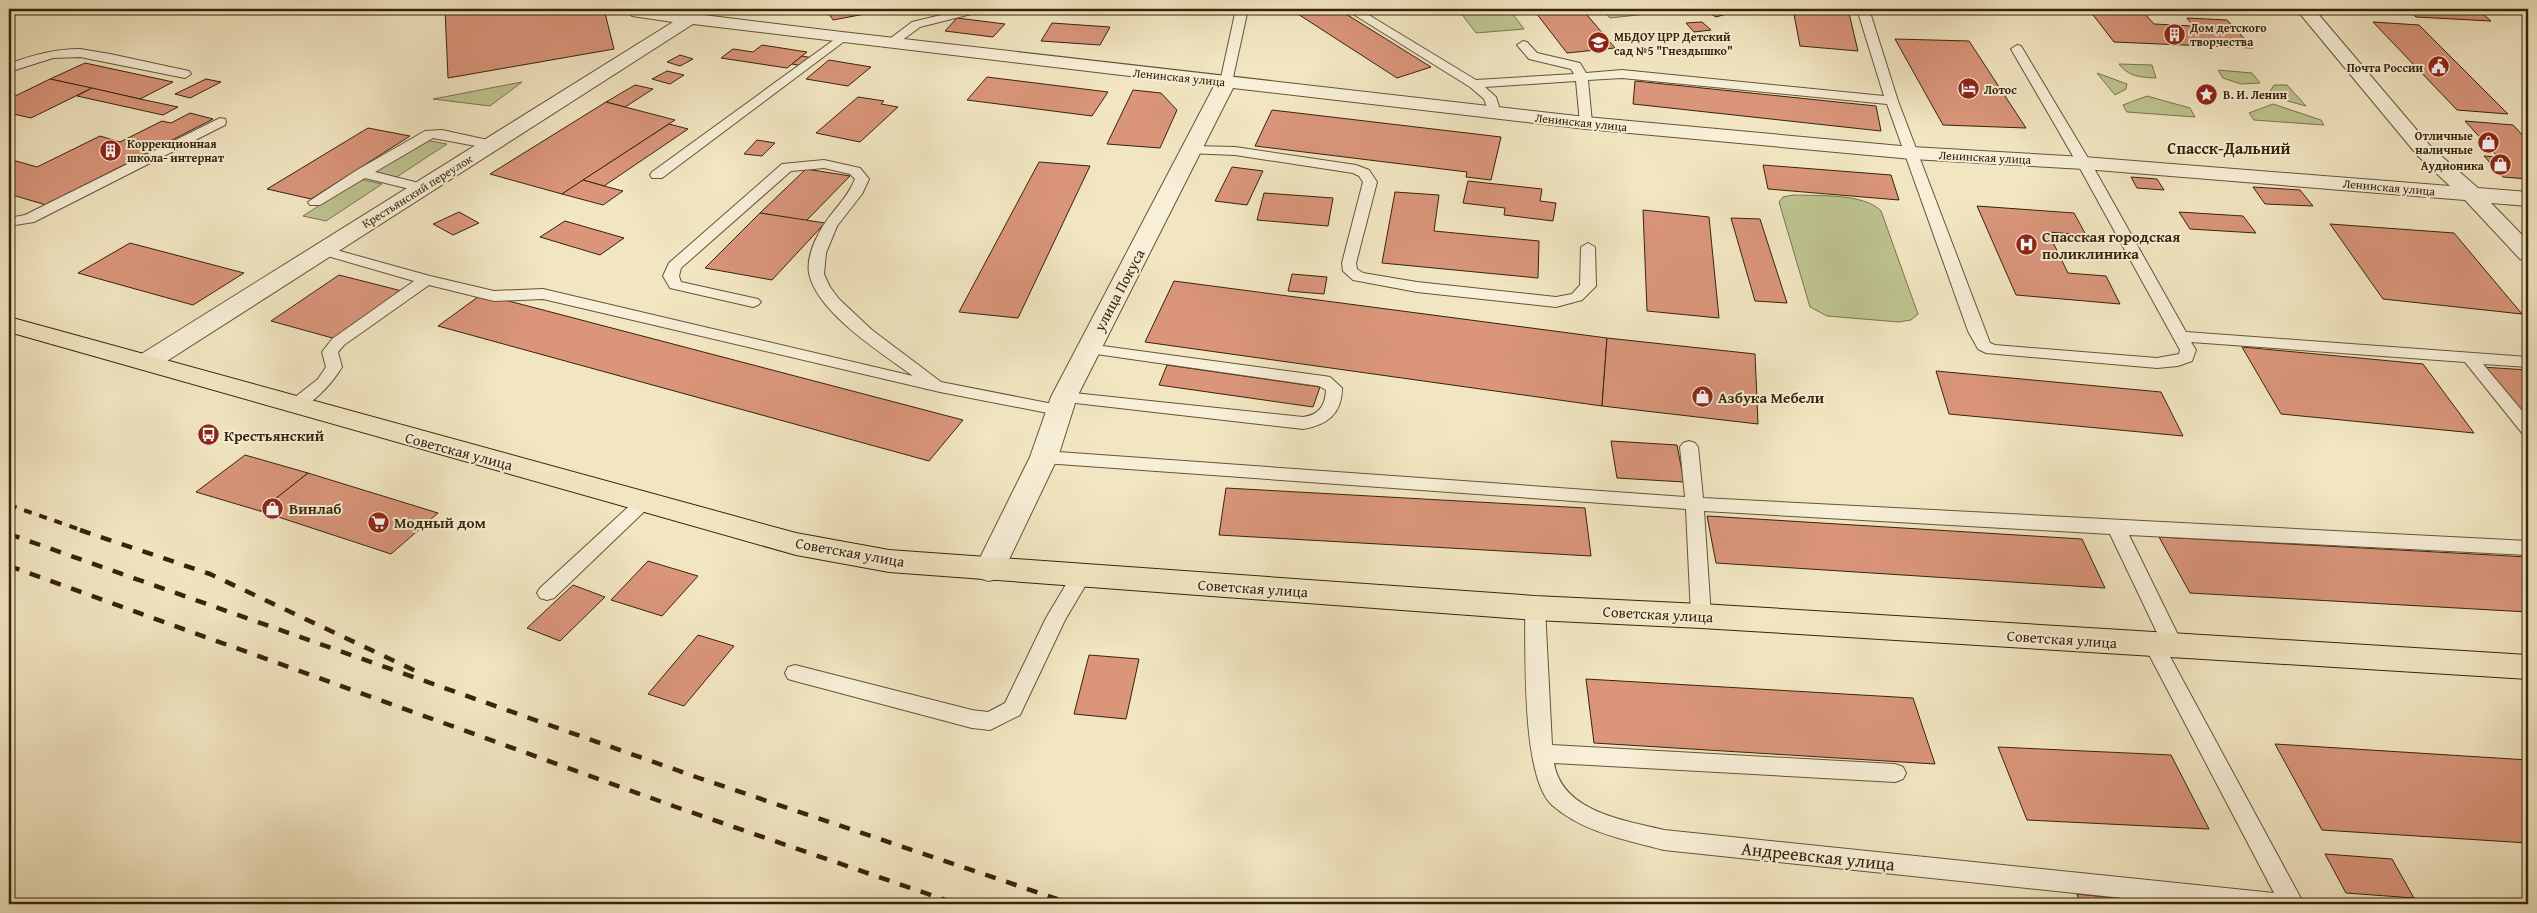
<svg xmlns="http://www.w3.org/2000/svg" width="2537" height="913" font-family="'Gentium Book Plus',serif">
<rect width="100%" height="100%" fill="#f2e6c2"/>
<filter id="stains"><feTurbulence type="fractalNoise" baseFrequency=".004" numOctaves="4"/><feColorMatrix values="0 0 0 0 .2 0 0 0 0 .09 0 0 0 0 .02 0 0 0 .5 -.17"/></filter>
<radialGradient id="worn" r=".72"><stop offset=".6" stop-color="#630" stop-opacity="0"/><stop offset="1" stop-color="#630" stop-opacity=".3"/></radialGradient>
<g fill="#bec491" stroke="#7a744d">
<path d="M1458 9H1509L1524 29 1476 33Z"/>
<path d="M1602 9H1652L1656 13 1610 18Z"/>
<path d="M2119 64 2152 65 2156 78C2140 77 2129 77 2119 64Z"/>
<path d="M2218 70 2252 73 2260 83 2241 84 2223 78Z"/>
<path d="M2097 73 2127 84 2126 89 2115 95Z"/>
<path d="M522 82 490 106 433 99Z"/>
<path d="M2274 85H2287L2306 106 2284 100 2269 93Z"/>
<path d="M2147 96 2190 108 2195 117 2127 112 2123 105Z"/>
<path d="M2273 104 2321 120 2324 125 2254 120 2249 113Z"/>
<path d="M425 140 447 144 395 178 373 173Z"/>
<path d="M360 179 382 184 326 221 303 216Z"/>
<path d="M1793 195C1817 196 1864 193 1881 211L1918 314 1911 320 1899 322 1827 316 1810 307 1779 202 1783 197Z"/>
</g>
<g fill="#da957b" stroke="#362409">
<path d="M445 9H604L614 49 448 78Z"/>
<path d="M791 9H891L833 20 827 11 814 13Z"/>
<path d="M1290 9H1338L1431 67 1397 78Z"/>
<path d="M1533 9H1582L1615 48 1567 53Z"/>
<path d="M1703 9H1723L1730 13 1716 17Z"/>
<path d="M1793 9H1848L1858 51 1800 46Z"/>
<path d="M2407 9H2477L2491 21 2416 17Z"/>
<path d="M2090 11 2144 13 2154 24 2193 26 2187 18 2227 20 2253 48 2114 42Z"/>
<path d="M957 18 1005 24 993 37 945 31Z"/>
<path d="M1702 22 1711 30 1694 32 1686 23Z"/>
<path d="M2373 22 2419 25 2508 114 2457 110Z"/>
<path d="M1052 23 1110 27 1100 45 1041 41Z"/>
<path d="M1895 39 1969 41 2026 128 1943 125Z"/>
<path d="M762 45 807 52 787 68 721 58 733 49 753 52Z"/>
<path d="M680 55 693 59 680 66 667 62Z"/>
<path d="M802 56 813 58 803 66 792 64Z"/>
<path d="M829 60 871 67 848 86 806 79Z"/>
<path d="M85 63 173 82 140 99 50 79Z"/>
<path d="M667 71 684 75 670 84 652 79Z"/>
<path d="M987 77 1108 92 1092 116 967 100Z"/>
<path d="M50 79 92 88 31 118 9 113V99Z"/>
<path d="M206 79 221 82 190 98 175 94Z"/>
<path d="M1635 81 1876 106 1881 131 1633 104Z"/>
<path d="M635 85 653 89 625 107 606 102Z"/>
<path d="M92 88 140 99 178 107 163 115 77 96Z"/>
<path d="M1133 90 1161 93 1177 110 1160 148 1107 144Z"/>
<path d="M858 97 884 101 881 104 898 107 860 142 816 133Z"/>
<path d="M606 102 675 120 562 194 490 174Z"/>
<path d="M1272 110 1501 137 1491 180 1466 177 1467 172 1255 146Z"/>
<path d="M190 113 213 119 46 205 9 194V159L37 167 100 136 120 142 162 121 171 123Z"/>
<path d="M2465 121 2513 125 2528 141V179L2503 177 2484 156 2498 157Z"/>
<path d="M669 124 688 129 604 186 583 180Z"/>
<path d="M368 128 410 136 311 199 267 189Z"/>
<path d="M757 140 775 143 762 156 744 154Z"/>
<path d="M1039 162 1090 166 1018 318 959 312Z"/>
<path d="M1763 165 1891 175 1899 200 1768 189Z"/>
<path d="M1232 167 1263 171 1247 205 1215 201Z"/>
<path d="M806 169 850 176 806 221 760 213Z"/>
<path d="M2131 177 2157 179 2164 190 2137 188Z"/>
<path d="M583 180 604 186 623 191 603 205 562 194Z"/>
<path d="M1468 181 1542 189 1540 201 1556 203 1553 221 1504 215 1505 208 1463 203Z"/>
<path d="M2253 187 2300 190 2313 206 2265 204Z"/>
<path d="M1395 192 1439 195 1434 231 1539 241 1538 278 1382 263Z"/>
<path d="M1264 193 1333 198 1328 226 1257 220Z"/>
<path d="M1977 206 2074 213 2086 235 2048 232 2068 273 2106 276 2120 304 2016 295Z"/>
<path d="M1643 210 1709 217 1719 318 1647 311Z"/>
<path d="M459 212 479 223 453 235 433 224Z"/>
<path d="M2179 212 2243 216 2256 233 2190 229Z"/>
<path d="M760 213 825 223 772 280 705 268Z"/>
<path d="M1731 218 1760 219 1787 303 1755 301Z"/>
<path d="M565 221 624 238 600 255 540 237Z"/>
<path d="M2330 224 2454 233 2522 314 2383 299Z"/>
<path d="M130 243 244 273 193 305 78 273Z"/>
<path d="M1292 274 1327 277 1324 294 1288 291Z"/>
<path d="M339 275 402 291 336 339 271 321Z"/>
<path d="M1174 281 1607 338 1602 406 1145 342Z"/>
<path d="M482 294 963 420 929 461 438 326Z"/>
<path d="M1607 338 1755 354 1758 424 1602 406Z"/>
<path d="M2242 347 2423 364 2474 433 2281 414Z"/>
<path d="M1167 365 1320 387 1313 407 1159 385Z"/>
<path d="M2482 367 2528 370V419Z"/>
<path d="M1936 371 2161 392 2183 436 1949 414Z"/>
<path d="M1611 441 1677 445 1684 482 1617 478Z"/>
<path d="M245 455 308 473 260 511 196 492Z"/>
<path d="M308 473 438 513 391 554 260 511Z"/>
<path d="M1226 488 1585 508 1591 556 1219 535Z"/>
<path d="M1707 516 2082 539 2105 588 1716 563Z"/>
<path d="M2159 537 2528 557V612L2190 593Z"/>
<path d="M648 561 698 576 662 616 611 600Z"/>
<path d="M573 585 605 597 560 641 527 628Z"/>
<path d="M698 635 734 646 684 706 648 694Z"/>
<path d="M1089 655 1139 659 1126 719 1074 714Z"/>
<path d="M1586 679 1913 698 1935 764 1594 743Z"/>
<path d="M2275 744 2528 760V843L2322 830Z"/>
<path d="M1998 747 2171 755 2209 829 2027 820Z"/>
<path d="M2325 854 2392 859 2414 898 2346 893Z"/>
<path d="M2077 894 2125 899 2127 904H2080Z"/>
</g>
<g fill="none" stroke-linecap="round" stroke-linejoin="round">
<defs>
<g id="lane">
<path d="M966 9H985L983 11 920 27 893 47H885L883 44 912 22Z"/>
<path d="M1236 9H1248L1232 82 1226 86 1220 82Z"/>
<path d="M1345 9H1359L1476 80 1574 74 1571 69 1529 59 1517 45 1523 41 1527 42 1537 53 1580 63 1586 73 1622 70 1884 96 1857 9H1869L1898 101 1990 343 1995 345 2157 358 2179 354 2180 350 2077 163 2011 49 2017 45 2021 46 2091 163 2186 332 2528 357V367L2483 364 2528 418V435L2522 433 2465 362 2191 342 2196 350 2192 361 2178 366 2157 368 1986 353 1978 349 1968 331 1887 104 1622 78 1588 80 1592 123 1591 126H1581L1580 123 1576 81 1485 87 1496 97 1501 113 1495 117 1489 113 1484 99 1470 87Z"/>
<path d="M842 34 846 36V40L662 178H652L650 175 652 172Z"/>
<path d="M80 49 110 54 189 71 191 74 185 78 80 57 53 58 9 72V64C32 55 55 49 80 49Z"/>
<path d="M220 118 225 119 226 122 225 125 34 222 9 226V218L25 215Z"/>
<path d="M442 130 497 142 499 145 492 149 433 138 375 172 427 185 429 188 427 191 422 192 365 178 320 205H310L308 202 357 170 425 131Z"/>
<path d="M1193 146 1235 147 1356 165 1369 170 1377 182 1356 263 1357 269 1363 273 1417 282 1556 297 1572 294 1580 285 1581 247 1588 243 1595 247 1596 286 1582 300 1556 307 1417 292 1353 280 1343 271 1342 263 1363 182 1359 176 1353 173 1235 155 1188 153 1186 150Z"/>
<path d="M824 160 860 168 869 179 862 194 837 226 826 253 824 274 830 287 839 299 872 330 941 382 1058 405 1064 406 1066 410 1064 414 1058 415 940 392 543 299 494 301 429 285 344 345 338 352 342 367C333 382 307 414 287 409L285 405 318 379 326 367 322 352 332 339 414 281 317 253 315 250 317 247 322 246 430 276 494 291 543 289 913 376C882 353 817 313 809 273 807 260 813 244 819 233 829 213 847 200 855 179L850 174 824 168 791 171 681 268 679 276 681 282 758 299 761 302 758 305 753 307 670 288 663 276 669 263 782 164Z"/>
<path d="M1088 344 1324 376 1330 377 1342 388C1342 414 1327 425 1303 429L1058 401 1056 397 1058 393 1064 392 1303 417C1319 415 1325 406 1326 390L1319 386 1082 352 1080 349Z"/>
<path d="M1689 441 1695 443 1698 447 1703 498 2528 541V555L2129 535 2183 645 2180 650 2173 653 2167 651 2304 904H2180L1664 850C1626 840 1582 832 1552 805 1521 777 1526 651 1525 608L1528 603 1535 601 1542 603 1545 608 1552 745 1895 764 1903 767 1906 773 1903 779 1895 782 1554 763C1562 812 1624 820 1664 830L2274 893 2144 645 2147 640 2154 637 2160 639 2110 534 1704 511 1711 616 1708 621 1701 623 1694 621 1691 616 1686 509 1044 463 1038 461 1035 457 1038 453 1044 451 1685 497 1680 447 1683 443Z"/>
<path d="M644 496 650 498 653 502 650 506 554 598 547 600 540 598 537 593 540 588 638 498Z"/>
<path d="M1081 569 1088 571 1091 576 1065 620 1020 715 990 730 972 728 795 681 788 679 785 673 788 667 795 665 972 710 988 712 1005 703 1046 618 1074 571Z"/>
</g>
<path id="street" d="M631 9H655L842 32 1586 117 1912 147 2084 157 2450 186 2418 156 2296 9H2314L2432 148 2478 188 2528 192V206L2491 203 2528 241V261L2520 259 2465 200 2084 169 1912 159 1586 129 1233 88 1077 397 1058 457 1004 570 1000 578 989 581 978 578 974 570 1030 457 1051 397 1214 86 693 24 156 368 147 370 138 368 134 362 138 356 673 22 632 16 629 12Z"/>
<path id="primary" d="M9 317 796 533 889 550 1535 596 1701 604 2528 655V679L1701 628 1535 620 889 572 796 555 9 332Z"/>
</defs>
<use href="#lane" stroke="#655437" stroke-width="2"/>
<use href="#street" stroke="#655437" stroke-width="2"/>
<use href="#primary" stroke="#362409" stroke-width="2"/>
<use href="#lane" fill="#f7efd7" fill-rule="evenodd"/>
<use href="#street" fill="#f7efd7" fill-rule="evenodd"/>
<use href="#primary" fill="#f2e6c2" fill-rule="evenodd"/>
<path stroke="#362409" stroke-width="4" stroke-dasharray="8 8" stroke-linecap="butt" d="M9 505 84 531"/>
<g stroke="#362409" stroke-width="4.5" stroke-dasharray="11 11" stroke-linecap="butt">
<path d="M80 530 210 574 422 674"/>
<path d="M9 534 699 778 1072 904"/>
<path d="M9 566 676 807 957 904"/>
</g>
</g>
<defs>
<symbol id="building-disc" viewBox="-11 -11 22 22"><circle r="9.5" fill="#8f2418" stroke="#f7efd7"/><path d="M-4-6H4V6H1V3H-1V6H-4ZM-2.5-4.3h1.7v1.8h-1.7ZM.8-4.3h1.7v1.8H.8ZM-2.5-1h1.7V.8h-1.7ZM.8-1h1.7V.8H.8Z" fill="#fff"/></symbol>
<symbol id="school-disc" viewBox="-11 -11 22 22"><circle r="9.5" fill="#8f2418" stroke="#f7efd7"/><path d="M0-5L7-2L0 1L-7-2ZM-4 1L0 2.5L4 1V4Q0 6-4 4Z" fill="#fff"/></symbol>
<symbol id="civic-disc" viewBox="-11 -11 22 22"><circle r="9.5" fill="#8f2418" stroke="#f7efd7"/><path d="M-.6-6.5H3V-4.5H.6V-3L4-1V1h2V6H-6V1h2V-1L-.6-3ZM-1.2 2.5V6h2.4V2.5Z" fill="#fff"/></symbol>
<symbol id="hotel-disc" viewBox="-11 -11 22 22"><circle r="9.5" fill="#8f2418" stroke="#f7efd7"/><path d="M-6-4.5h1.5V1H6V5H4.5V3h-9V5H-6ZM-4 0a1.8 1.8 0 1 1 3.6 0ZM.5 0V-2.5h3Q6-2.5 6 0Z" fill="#fff"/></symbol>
<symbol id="sight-disc" viewBox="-11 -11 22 22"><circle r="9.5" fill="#8f2418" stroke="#f7efd7"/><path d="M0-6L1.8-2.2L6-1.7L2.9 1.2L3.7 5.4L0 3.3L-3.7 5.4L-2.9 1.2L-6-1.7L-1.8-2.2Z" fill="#fff"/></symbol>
<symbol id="shop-disc" viewBox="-11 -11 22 22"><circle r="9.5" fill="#8f2418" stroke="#f7efd7"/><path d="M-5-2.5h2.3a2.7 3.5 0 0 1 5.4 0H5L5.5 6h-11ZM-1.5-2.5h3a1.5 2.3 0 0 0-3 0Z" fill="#fff"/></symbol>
<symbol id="hospital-disc" viewBox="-11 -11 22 22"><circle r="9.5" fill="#8f2418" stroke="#f7efd7"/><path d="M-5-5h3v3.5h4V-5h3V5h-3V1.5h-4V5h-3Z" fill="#fff"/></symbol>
<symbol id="bus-disc" viewBox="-11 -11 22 22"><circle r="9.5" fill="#8f2418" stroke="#f7efd7"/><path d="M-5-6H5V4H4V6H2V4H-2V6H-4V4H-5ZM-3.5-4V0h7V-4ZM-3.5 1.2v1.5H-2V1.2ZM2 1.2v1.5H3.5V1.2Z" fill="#fff"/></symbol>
<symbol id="supermarket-disc" viewBox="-11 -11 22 22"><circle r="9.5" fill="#8f2418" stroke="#f7efd7"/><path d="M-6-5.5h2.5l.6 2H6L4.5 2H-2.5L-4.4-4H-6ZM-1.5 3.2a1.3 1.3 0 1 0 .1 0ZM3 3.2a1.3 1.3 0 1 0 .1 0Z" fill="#fff"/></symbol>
</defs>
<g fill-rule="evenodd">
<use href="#building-disc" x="2162" y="22" width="25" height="25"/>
<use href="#school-disc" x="1586" y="30" width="25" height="25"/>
<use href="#civic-disc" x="2426" y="54" width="25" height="25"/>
<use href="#hotel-disc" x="1956" y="76" width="25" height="25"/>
<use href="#sight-disc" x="2194" y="82" width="25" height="25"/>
<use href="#shop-disc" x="2476" y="130" width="25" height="25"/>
<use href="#building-disc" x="98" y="138" width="25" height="25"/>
<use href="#shop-disc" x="2488" y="152" width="25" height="25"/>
<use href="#hospital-disc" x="2014" y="232" width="25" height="25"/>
<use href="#shop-disc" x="1690" y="384" width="25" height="25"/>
<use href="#bus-disc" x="196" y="422" width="25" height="25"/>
<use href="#shop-disc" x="260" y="496" width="25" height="25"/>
<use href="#supermarket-disc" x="366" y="510" width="25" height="25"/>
</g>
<g text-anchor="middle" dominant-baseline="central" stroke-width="4" stroke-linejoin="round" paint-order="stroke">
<g font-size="12" font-weight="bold" fill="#362409" stroke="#f7efd7" text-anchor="start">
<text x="2190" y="27">Дом детского<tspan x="2190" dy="14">творчества</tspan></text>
<text x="1614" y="36">МБДОУ ЦРР Детский<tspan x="1614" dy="14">сад №5 "Гнездышко"</tspan></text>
<text x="2423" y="67" text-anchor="end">Почта России</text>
<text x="1984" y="89">Лотос</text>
<text x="2223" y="94">В. И. Ленин</text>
<text x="2473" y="135" text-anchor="end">Отличные<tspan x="2473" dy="14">наличные</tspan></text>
<text x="127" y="143">Коррекционная<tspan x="127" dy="14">школа- интернат</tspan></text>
<text x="2484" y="165" text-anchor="end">Аудионика</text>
</g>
<g font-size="12" fill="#362409" stroke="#f7efd7">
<text transform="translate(1179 77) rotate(6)">Ленинская улица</text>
<text transform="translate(1581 122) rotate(6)">Ленинская улица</text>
<text transform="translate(1985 157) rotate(3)">Ленинская улица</text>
<text transform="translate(2389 187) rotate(5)">Ленинская улица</text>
<text transform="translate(417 191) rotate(-32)">Крестьянский переулок</text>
</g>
<g font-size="15" font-weight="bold" fill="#362409" stroke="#f7efd7" text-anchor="start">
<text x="2042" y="236">Спасская городская<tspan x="2042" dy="17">поликлиника</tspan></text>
<text x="1718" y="397">Азбука Мебели</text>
<text x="224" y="435">Крестьянский</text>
<text x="289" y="508">Винлаб</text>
<text x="394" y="522">Модный дом</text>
</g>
<g font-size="15" fill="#362409" stroke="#f7efd7">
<text transform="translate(1119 290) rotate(-62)">улица Покуса</text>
<text transform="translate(459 451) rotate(15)">Советская улица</text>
<text transform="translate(850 552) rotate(10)">Советская улица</text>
<text transform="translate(1253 588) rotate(4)">Советская улица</text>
<text transform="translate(1658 614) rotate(3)">Советская улица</text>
<text transform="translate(2062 639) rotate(4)">Советская улица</text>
</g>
<g font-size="16" font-weight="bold" fill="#362409" stroke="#f7efd7">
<text x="2229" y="148">Спасск-Дальний</text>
</g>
<g font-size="18" fill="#362409" stroke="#f7efd7">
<text transform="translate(1818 856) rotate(6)">Андреевская улица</text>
</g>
</g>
<rect width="2537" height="913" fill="none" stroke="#f2e6c2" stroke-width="30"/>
<rect x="10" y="10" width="2517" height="893" fill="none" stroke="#362409" stroke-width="2.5"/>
<rect x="15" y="15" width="2507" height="883" fill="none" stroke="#362409"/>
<rect width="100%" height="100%" filter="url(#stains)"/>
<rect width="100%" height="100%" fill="url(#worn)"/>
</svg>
